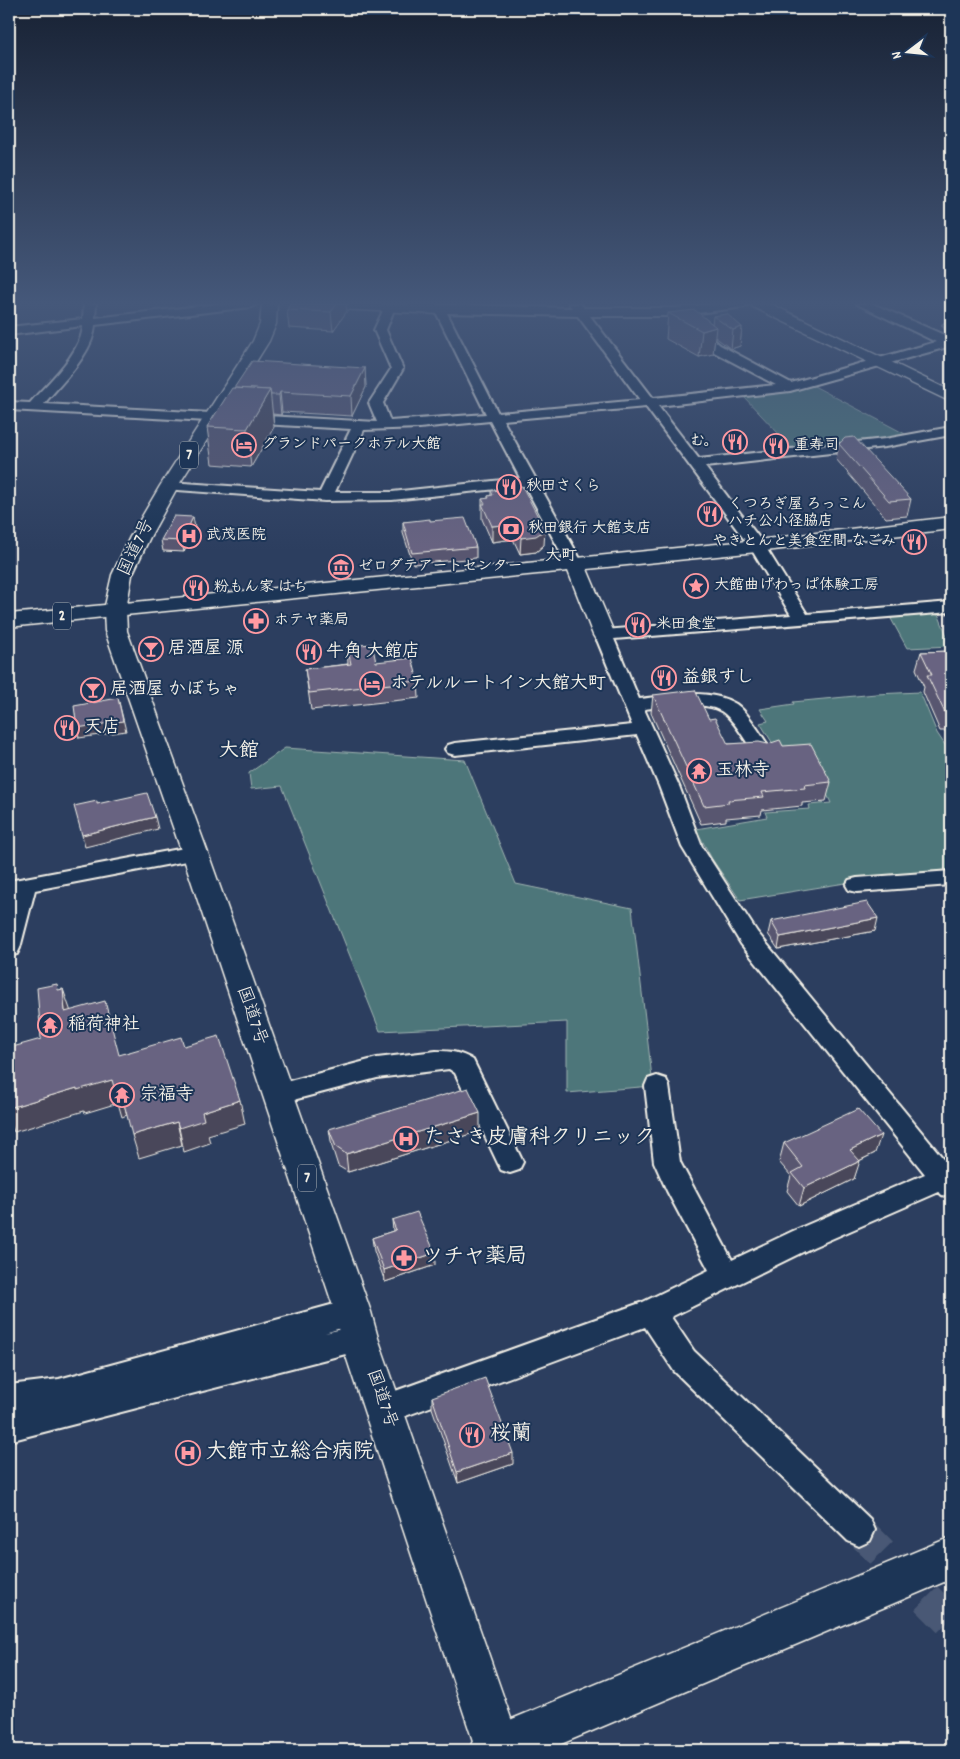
<svg xmlns="http://www.w3.org/2000/svg" width="960" height="1759" font-family="Dekko,'Klee One',sans-serif">
<rect width="100%" height="100%" fill="#2c3e5f"/>
<filter id="ink" filterUnits="userSpaceOnUse"><feTurbulence type="fractalNoise" baseFrequency=".02" numOctaves="2"/><feDisplacementMap in="SourceGraphic" scale="10" xChannelSelector="R" yChannelSelector="G"/><feConvolveMatrix kernelMatrix="1 2 1 2 8 2 1 2 1" color-interpolation-filters="sRGB"/></filter>
<g filter="url(#ink)">
<g fill="#4d767a" stroke="#a0b4b1">
<path d="M812 385 909 436 794 450 743 396Z"/>
<path d="M935 614 939 616 951 646 907 648 890 617Z"/>
<path d="M920 692 937 733 951 754V874L864 880 740 900 712 859 696 829 767 817 765 812 810 809 809 805 831 803 810 758 780 755 760 723 768 721 760 709 794 704 793 702 876 694Z"/>
<path d="M285 748 465 760 516 884 632 908 653 1086 567 1093V1022L380 1031 282 786 251 789 249 773Z"/>
</g>
<g fill="none" stroke-linecap="round" stroke-linejoin="round">
<path stroke="#4a5974" stroke-width="32" stroke-dasharray="32 16" stroke-linecap="butt" d="M859 1530 951 1623"/>
<defs>
<g id="street">
<path d="M84 304H96L95 318 217 304H257L251 307 95 325C94 353 61 383 44 404L377 422 369 403 391 369 374 330 386 304 393 305 395 307 386 330 403 369 383 403 390 421 486 414 432 304 572 308 569 304H581L584 308H675L711 304H750L744 307 675 316H590L653 398 776 385 712 351 689 331 687 328 689 325H697L720 345 791 383 936 342 857 304H873L951 338V346L790 391 658 406 699 459 885 439 951 427V435L885 447 705 467 763 543 807 614 951 602V612L614 639 639 699C668 696 709 687 736 704 749 713 764 740 774 754L771 758 764 760 757 758C747 744 738 725 725 714 708 699 665 707 644 709L679 786 702 847 757 932 951 1168V1198L942 1195 939 1192 813 1247 671 1317 694 1351 870 1519 875 1530 870 1541 859 1546 848 1541 674 1371 645 1327 384 1424 373 1419 369 1409 373 1399 643 1302 709 1270 667 1191 654 1162 645 1086 648 1079 657 1076 666 1079 669 1086 680 1162 732 1260 793 1231 925 1174 741 944 682 847 659 786 637 735 455 755 448 753 445 749 448 745 455 743 632 725 595 635 598 631 604 630 791 615 750 547 646 407 503 420 583 564 581 567H569L567 564 525 486 392 500 325 501 164 489 162 486 164 483 169 482 320 492 351 429 9 410V402L30 403C47 383 81 354 83 326L9 335V327L83 319ZM447 313 578 316 640 400 498 413ZM490 421 520 478 392 492H335L364 430 419 428Z"/>
<path d="M951 320V331L947 330 943 325Z"/>
<path d="M195 846 202 848 205 853 202 858 35 890 20 948 17 954 9 956V909L13 895H9V881Z"/>
<path d="M951 871V885L857 892 849 890 846 885 849 880 857 878Z"/>
<path d="M436 1051C451 1051 460 1052 473 1060L523 1162 519 1170 510 1173 501 1170 455 1073 449 1069 377 1078 278 1104 269 1101 266 1094 269 1087 278 1084 377 1058Z"/>
<path d="M353 1299 363 1303 367 1312 363 1321 325 1333 359 1325 369 1328 373 1338 369 1348 9 1441V1385L59 1379Z"/>
</g>
<g id="secondary">
<path d="M311 304H435L444 306 447 309 444 312 439 314 318 308Z"/>
<path d="M751 304H771L951 391V402L753 307Z"/>
<path d="M951 517V529L757 552 587 569 615 635 612 640 604 642 596 640 593 635 568 571 115 616 107 615 104 610 107 605 115 604 757 540Z"/>
<path d="M951 1537V1579L547 1750H469L476 1734Z"/>
</g>
<path id="primary" d="M115 604 123 605 126 610 123 615 9 627V614Z"/>
<path id="highway" d="M262 304H277L276 324 269 341 178 486 150 537 132 575 126 610 127 631 208 853 371 1312 378 1338 522 1750H476L340 1338 335 1312 182 853 105 631 104 610 112 575 130 537 160 486 253 341 260 324Z"/>
</defs>
<use href="#street" stroke="#f4f1e8" stroke-width="4"/>
<use href="#secondary" stroke="#f4f1e8" stroke-width="3"/>
<use href="#primary" stroke="#f4f1e8" stroke-width="3"/>
<use href="#highway" stroke="#f4f1e8" stroke-width="3"/>
<use href="#street" fill="#1d3557" fill-rule="evenodd"/>
<use href="#secondary" fill="#1d3557" fill-rule="evenodd"/>
<use href="#primary" fill="#1d3557" fill-rule="evenodd"/>
<use href="#highway" fill="#1d3557" fill-rule="evenodd"/>
</g>
<g fill="#59566f" stroke="#f4f1e8">
<path d="M287 310 347 311 333 331 289 328Z"/>
<path d="M668 313 712 324 713 316 742 327 740 346 731 349 715 337 713 354 699 357 666 339Z"/>
<path d="M365 368 366 387 352 416 282 412 281 415 273 414 274 427 251 467 212 464 207 427 234 388Z"/>
<path d="M839 444 911 499 907 516 886 518 836 459Z"/>
<path d="M500 488 544 545 536 552 520 554 513 539 492 542 482 519V499H488V496L491 495V491L500 490Z"/>
<path d="M430 521 476 547V558L413 564 403 533V522Z"/>
<path d="M195 528 184 552 163 551 161 540Z"/>
<path d="M347 646 376 662 418 681 419 698 311 710 305 669 348 664Z"/>
<path d="M951 651V731H940L923 692 924 687 916 669 921 652Z"/>
<path d="M653 695 709 719 728 744H768L783 746 831 782 826 801 802 803V806L762 810 761 815 726 818V821L701 824 651 713Z"/>
<path d="M771 921 875 931 778 949 768 934Z"/>
<path d="M329 1129 480 1131 348 1172 338 1166 332 1147Z"/>
<path d="M784 1143 875 1153 859 1161 854 1179 799 1206 787 1191 791 1176 779 1162Z"/>
<path d="M392 1220 435 1265 385 1282 374 1251 372 1238 393 1231Z"/>
<path d="M432 1397 513 1464 458 1483 432 1408Z"/>
</g>
<g fill="#49465a" stroke="#f4f1e8">
<path d="M337 304H346L347 311 333 331 331 312Z"/>
<path d="M716 327 713 354 699 357 702 331Z"/>
<path d="M742 327 740 346 731 349 733 330Z"/>
<path d="M365 368 366 387 352 416 351 396Z"/>
<path d="M270 390 274 427 251 467 247 429Z"/>
<path d="M280 392 282 412 281 415 279 395Z"/>
<path d="M193 517 195 528 184 552 182 541Z"/>
<path d="M514 524 513 539 492 542V526Z"/>
<path d="M545 530 544 545 536 552 520 554 521 538Z"/>
<path d="M118 698 126 731 79 738 77 728Z"/>
<path d="M155 817 158 829 85 847 82 835Z"/>
<path d="M878 918 875 931 778 949 780 937Z"/>
<path d="M63 989 71 1012H65Z"/>
<path d="M112 1080 121 1092 127 1115 122 1117 118 1103 85 1113 84 1111 14 1132 9 1118V1108L77 1088Z"/>
<path d="M240 1100 245 1124 208 1135 210 1143 184 1152 179 1128 202 1112Z"/>
<path d="M480 1113V1131L348 1172 346 1154Z"/>
<path d="M177 1122 182 1145 139 1158 132 1135Z"/>
<path d="M881 1135 875 1153 844 1168 850 1150Z"/>
<path d="M860 1161 854 1179 799 1206 804 1188Z"/>
<path d="M435 1253V1265L385 1282 384 1270Z"/>
<path d="M513 1453V1464L458 1483 457 1472Z"/>
</g>
<g fill="#686481" stroke="#f4f1e8">
<path d="M290 304H337L331 312 287 310Z"/>
<path d="M695 310 716 327 702 331 668 313Z"/>
<path d="M727 314 742 327 733 330 713 316Z"/>
<path d="M252 361 365 368 351 396 280 392 279 395H271L270 390 234 388Z"/>
<path d="M232 388 270 390 247 429 207 427Z"/>
<path d="M854 437 911 499 889 501 839 444 845 438Z"/>
<path d="M522 486 545 530 536 536 521 538 514 524 492 526 482 504H485L482 499 489 498 488 496 493 495 491 491 501 490 500 488Z"/>
<path d="M174 516 193 517 182 541 161 540Z"/>
<path d="M465 518 476 547 412 553 403 522 430 519V521Z"/>
<path d="M372 644 376 662 412 658 418 681 309 693 305 669 351 664 347 646Z"/>
<path d="M951 651V713H945L927 675H932L921 652Z"/>
<path d="M695 690 709 719 715 718 728 744 759 742 768 744 780 740 783 746 811 744 831 782 804 785 805 788 762 792 764 797 728 800 729 803 704 806 653 695Z"/>
<path d="M118 698 123 721 77 728 74 706Z"/>
<path d="M147 793 155 817 82 835 74 806 97 801V804Z"/>
<path d="M867 902 878 918 780 937 771 921Z"/>
<path d="M57 984 58 990 63 989 65 1012 105 1001 119 1055 181 1037 184 1046 219 1036 240 1100 202 1112 204 1120 179 1128 177 1122 132 1135 121 1092 116 1094 112 1080 77 1090V1088L9 1108V1048L41 1039 37 988Z"/>
<path d="M468 1088 480 1113 346 1154 336 1147 329 1129Z"/>
<path d="M858 1109 881 1135 850 1150 860 1161 804 1188 792 1173 803 1167 784 1143Z"/>
<path d="M417 1212 435 1253 384 1270 372 1238 396 1230 392 1220Z"/>
<path d="M485 1378 513 1453 457 1472 432 1397Z"/>
</g>
</g>
<linearGradient id="sky" x2="0" y2="1"><stop stop-color="#182234"/><stop offset="0.55" stop-color="#45587a"/><stop offset="1" stop-color="#45587a" stop-opacity="0"/></linearGradient>
<rect width="960" height="551" fill="url(#sky)"/>
<defs>
<symbol id="restaurant-ring" viewBox="-11 -11 22 22"><circle r="9.5" fill="#1d3557" stroke="#ff9aa2" stroke-width="1.5"/><path d="M-5-6h1v4h1v-4h1v4h1v-4h1v5L-1.5 .5V6h-2V.5L-5-1ZM5-6V6H3V1.5H1.5Q1.5-4 5-6Z" fill="#ff9aa2"/></symbol>
<symbol id="hotel-ring" viewBox="-11 -11 22 22"><circle r="9.5" fill="#1d3557" stroke="#ff9aa2" stroke-width="1.5"/><path d="M-6-4.5h1.5V1H6V5H4.5V3h-9V5H-6ZM-4 0a1.8 1.8 0 1 1 3.6 0ZM.5 0V-2.5h3Q6-2.5 6 0Z" fill="#ff9aa2"/></symbol>
<symbol id="bank-ring" viewBox="-11 -11 22 22"><circle r="9.5" fill="#1d3557" stroke="#ff9aa2" stroke-width="1.5"/><path d="M-6-4H6V4H-6ZM0-2.3a2.3 2.3 0 1 0 0 4.6a2.3 2.3 0 1 0 0-4.6Z" fill="#ff9aa2"/></symbol>
<symbol id="hospital-ring" viewBox="-11 -11 22 22"><circle r="9.5" fill="#1d3557" stroke="#ff9aa2" stroke-width="1.5"/><path d="M-5-5h3v3.5h4V-5h3V5h-3V1.5h-4V5h-3Z" fill="#ff9aa2"/></symbol>
<symbol id="museum-ring" viewBox="-11 -11 22 22"><circle r="9.5" fill="#1d3557" stroke="#ff9aa2" stroke-width="1.5"/><path d="M0-6L6-3V-2H-6V-3ZM-5-1h2V3h-2ZM-1-1h2V3h-2ZM3-1h2V3H3ZM-6 4H6V6H-6Z" fill="#ff9aa2"/></symbol>
<symbol id="sight-ring" viewBox="-11 -11 22 22"><circle r="9.5" fill="#1d3557" stroke="#ff9aa2" stroke-width="1.5"/><path d="M0-6L1.8-2.2L6-1.7L2.9 1.2L3.7 5.4L0 3.3L-3.7 5.4L-2.9 1.2L-6-1.7L-1.8-2.2Z" fill="#ff9aa2"/></symbol>
<symbol id="pharmacy-ring" viewBox="-11 -11 22 22"><circle r="9.5" fill="#1d3557" stroke="#ff9aa2" stroke-width="1.5"/><path d="M-2-6h4v4h4v4h-4v4h-4v-4h-4v-4h4Z" fill="#ff9aa2"/></symbol>
<symbol id="bar-ring" viewBox="-11 -11 22 22"><circle r="9.5" fill="#1d3557" stroke="#ff9aa2" stroke-width="1.5"/><path d="M-6-5H6L.8 .8V4.5H3.5V6h-7V4.5H-.8V.8Z" fill="#ff9aa2"/></symbol>
<symbol id="temple-ring" viewBox="-11 -11 22 22"><circle r="9.5" fill="#1d3557" stroke="#ff9aa2" stroke-width="1.5"/><path d="M0-6L5-2H3V0L6.5 2.5H4V6H1.5V3h-3V6H-4V2.5H-6.5L-3 0V-2H-5Z" fill="#ff9aa2"/></symbol>
</defs>
<g fill-rule="evenodd">
<use href="#restaurant-ring" x="721" y="428" width="28" height="28"/>
<use href="#hotel-ring" x="230" y="431" width="28" height="28"/>
<use href="#restaurant-ring" x="762" y="432" width="28" height="28"/>
<use href="#restaurant-ring" x="495" y="473" width="28" height="28"/>
<use href="#restaurant-ring" x="696" y="500" width="28" height="28"/>
<use href="#bank-ring" x="497" y="515" width="28" height="28"/>
<use href="#hospital-ring" x="175" y="522" width="28" height="28"/>
<use href="#restaurant-ring" x="900" y="528" width="28" height="28"/>
<use href="#museum-ring" x="327" y="553" width="28" height="28"/>
<use href="#sight-ring" x="682" y="572" width="28" height="28"/>
<use href="#restaurant-ring" x="182" y="574" width="28" height="28"/>
<use href="#pharmacy-ring" x="242" y="607" width="28" height="28"/>
<use href="#restaurant-ring" x="624" y="611" width="28" height="28"/>
<use href="#bar-ring" x="137" y="635" width="28" height="28"/>
<use href="#restaurant-ring" x="295" y="638" width="28" height="28"/>
<use href="#restaurant-ring" x="650" y="664" width="28" height="28"/>
<use href="#hotel-ring" x="358" y="670" width="28" height="28"/>
<use href="#bar-ring" x="79" y="676" width="28" height="28"/>
<use href="#restaurant-ring" x="53" y="714" width="28" height="28"/>
<use href="#temple-ring" x="685" y="757" width="28" height="28"/>
<use href="#temple-ring" x="36" y="1011" width="28" height="28"/>
<use href="#temple-ring" x="108" y="1081" width="28" height="28"/>
<use href="#hospital-ring" x="392" y="1125" width="28" height="28"/>
<use href="#pharmacy-ring" x="390" y="1244" width="28" height="28"/>
<use href="#restaurant-ring" x="458" y="1421" width="28" height="28"/>
<use href="#hospital-ring" x="174" y="1439" width="28" height="28"/>
</g>
<g text-anchor="middle" dominant-baseline="central" stroke-width="4" stroke-linejoin="round" paint-order="stroke">
<g font-size="15" font-weight="bold" fill="#f4f1e8" stroke="#1d3557" text-anchor="start">
<text x="718" y="442" text-anchor="end">む。</text>
<text x="262" y="445">グランドパークホテル大館</text>
<text x="794" y="446">重寿司</text>
<text x="526" y="487">秋田さくら</text>
<text x="728" y="505">くつろぎ屋 ろっこん<tspan x="728" dy="17">ハチ公小径脇店</tspan></text>
<text x="528" y="529">秋田銀行 大館支店</text>
<text x="206" y="536">武茂医院</text>
<text x="896" y="542" text-anchor="end">やきとんと美食空間 なごみ</text>
<text x="358" y="567">ゼロダテアートセンター</text>
<text x="714" y="586">大館曲げわっぱ体験工房</text>
<text x="214" y="588">粉もん家 はち</text>
<text x="274" y="621">ホテヤ薬局</text>
<text x="656" y="625">米田食堂</text>
</g>
<g fill="#1d3557" stroke="#b4b9bc" stroke-width="1">
<rect x="180" y="441.5" width="18" height="27" rx="4"/>
<rect x="53" y="602.5" width="18" height="27" rx="4"/>
<rect x="298" y="1164.5" width="18" height="27" rx="4"/>
</g>
<g font-size="16" font-weight="bold" fill="#f4f1e8">
<text x="189" y="455">7</text>
<text x="62" y="616">2</text>
<text x="307" y="1178">7</text>
</g>
<g font-size="16" font-weight="bold" fill="#f4f1e8" stroke="#1d3557">
<text x="561" y="556">大町</text>
</g>
<g font-size="18" fill="#f4f1e8" stroke="#1d3557">
<text transform="translate(137 548) rotate(-65)">国道7号</text>
<text transform="translate(251 1016) rotate(71)">国道7号</text>
<text transform="translate(381 1399) rotate(71)">国道7号</text>
</g>
<g font-size="18" font-weight="bold" fill="#f4f1e8" stroke="#1d3557" text-anchor="start">
<text x="168" y="649">居酒屋 源</text>
<text x="326" y="652">牛角 大館店</text>
<text x="682" y="678">益銀すし</text>
<text x="390" y="684">ホテルルートイン大館大町</text>
<text x="110" y="690">居酒屋 かぼちゃ</text>
<text x="84" y="728">天店</text>
<text x="716" y="771">玉林寺</text>
<text x="68" y="1025">稲荷神社</text>
<text x="140" y="1095">宗福寺</text>
</g>
<g font-size="20" font-weight="bold" fill="#f4f1e8" stroke="#1d3557">
<text x="239" y="752">大館</text>
</g>
<g font-size="21" font-weight="bold" fill="#f4f1e8" stroke="#1d3557" text-anchor="start">
<text x="424" y="1139">たさき皮膚科クリニック</text>
<text x="422" y="1258">ツチヤ薬局</text>
<text x="490" y="1435">桜蘭</text>
<text x="206" y="1453">大館市立総合病院</text>
</g>
</g>
<rect width="960" height="1759" fill="none" stroke="#1d3557" stroke-width="30"/>
<rect x="15" y="15" width="930" height="1729" fill="none" stroke="#f4f1e8" stroke-width="2" filter="url(#ink)"/>
<g transform="translate(908 52) rotate(254)" stroke="#1d3557" stroke-width="4" paint-order="stroke">
<path d="M0-4L9 19L0 12L-9 19Z" fill="#f4f1e8"/>
<text y="-8" font-size="14" font-weight="bold" text-anchor="middle" fill="#f4f1e8">N</text>
</g>
</svg>
